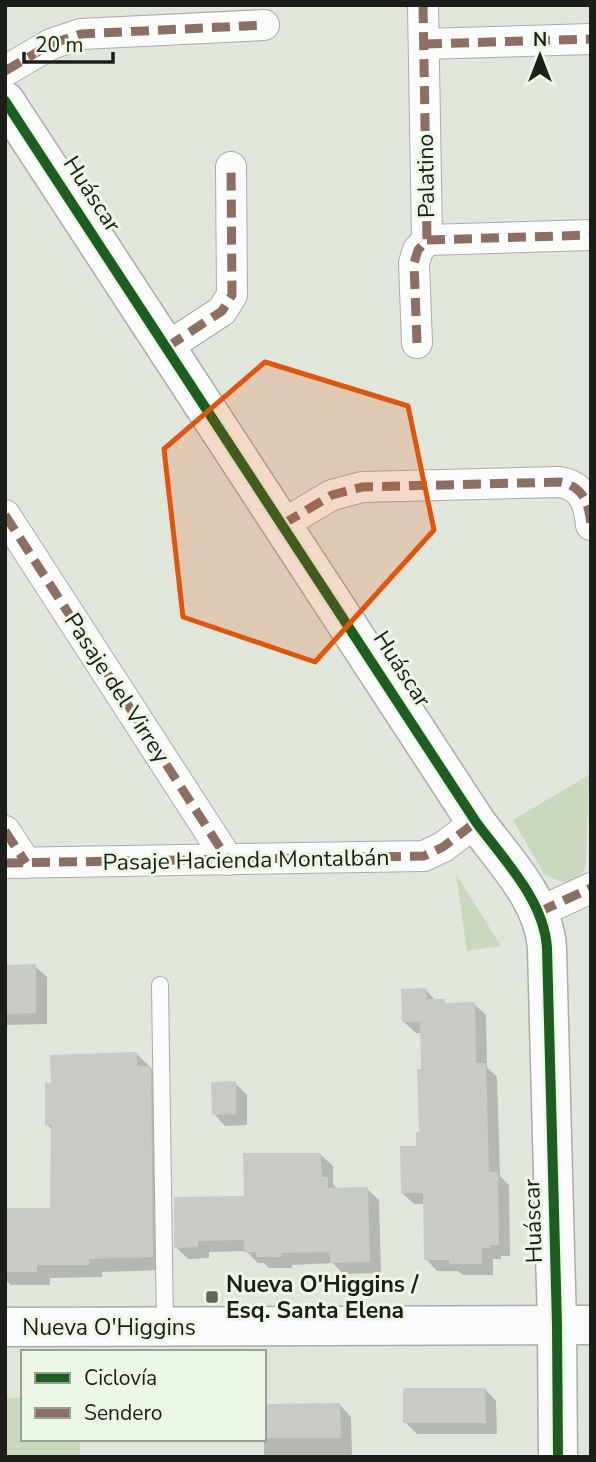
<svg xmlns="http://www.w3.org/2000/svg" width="596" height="1462" font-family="'Nunito Sans',sans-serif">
<rect width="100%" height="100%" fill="#e1e6dc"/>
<g fill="#cad8be">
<path d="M589 775 586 861 584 871 571 882H562L544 874 513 820Z"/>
<path d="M456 874 501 946 467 951Z"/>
<path d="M5 1398H23V1439H80V1457H5Z"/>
</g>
<g fill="#0003">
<path d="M5 966H35L47 977V1024L5 1025Z"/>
<path d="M426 990 436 1001H444L448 1005 474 1004 486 1015 487 1067 497 1077 500 1176 509 1185 510 1256H501V1259H493V1275H463L458 1271H437L426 1259 425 1204H414L402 1193 421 1134 423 1070 422 1033H416L404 1022Z"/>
<path d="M136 1053 164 1081 166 1270 102 1272V1277L50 1278V1285H11L5 1279V1210L52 1209V1130L47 1124 53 1084Z"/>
<path d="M235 1083 247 1095V1125L225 1126 214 1114Z"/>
<path d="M321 1155 333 1166V1184L338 1189H367L379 1200 381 1273 343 1274 333 1263 292 1265V1268H269L264 1263H258L246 1251 209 1252V1258L188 1259 176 1247 245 1197Z"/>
<path d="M485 1389 496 1401 497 1434H417L405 1422Z"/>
<path d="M264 1405H340L351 1417 352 1457H264V1442L262 1439H264Z"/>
</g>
<g fill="#c7cbc4">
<path d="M36 964V1013L5 1014V965Z"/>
<path d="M426 988 427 999H445V1003L475 1002 476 1063H486L489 1172H498L499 1245H490V1248H482V1264H449V1260H424L423 1193H401L400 1146H416V1132H419L417 1069H421L420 1022H402L401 989Z"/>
<path d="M137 1052V1066H151L153 1257 89 1259V1265H37V1272H5V1208H50L51 1125H45V1083H51L50 1055Z"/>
<path d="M236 1081V1114L212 1115 211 1082Z"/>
<path d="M243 1153H321L322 1177H328V1188L368 1187 370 1262 330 1263V1252L281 1253V1257H256V1252H244V1240L198 1241V1247L174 1248V1197L244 1196Z"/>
<path d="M403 1388H485L486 1423H403Z"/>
<path d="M340 1403 341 1438H264V1404Z"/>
</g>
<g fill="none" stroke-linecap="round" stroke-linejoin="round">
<defs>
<path id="service" d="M160 985 165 1327"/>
<g id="minor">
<path d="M424 44 591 39"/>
<path d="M5 71 51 44 81 34 264 25"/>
<path d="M427 240 591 235"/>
<path d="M417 343 414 263 418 250 427 240 423 5"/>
<path d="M167 347 222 311 232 295 231 167"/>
<path d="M5 515 228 860"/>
<path d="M283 524 332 495 362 487 560 482C583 486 589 503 591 525"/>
<path d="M5 831 26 863"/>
<path d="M5 863 424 856 443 847 476 822"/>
<path d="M539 912 591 888"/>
</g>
<path id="tertiary" d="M5 101 476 822C504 860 544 900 547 948L557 1325 558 1457"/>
<path id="secondary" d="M5 1327 591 1325"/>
</defs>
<use href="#service" stroke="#a9ada6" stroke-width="18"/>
<use href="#minor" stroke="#a9ada6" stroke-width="32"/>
<use href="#tertiary" stroke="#a9ada6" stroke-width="41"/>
<use href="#secondary" stroke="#a9ada6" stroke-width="41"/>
<use href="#service" stroke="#fafbfa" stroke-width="16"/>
<use href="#minor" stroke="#fafbfa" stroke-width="30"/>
<use href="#tertiary" stroke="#fafbfa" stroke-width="38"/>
<use href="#secondary" stroke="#fafbfa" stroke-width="38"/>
<g stroke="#8d6e63" stroke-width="9" stroke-dasharray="18 9" stroke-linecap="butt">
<path d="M424 44 591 39"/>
<path d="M5 71 51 44 81 34 264 25"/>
<path d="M427 240 591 235"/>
<path d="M417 343 414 263 418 250 427 240 423 5"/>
<path d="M167 347 222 311 232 295 231 167"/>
<path d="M5 515 228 860"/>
<path d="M283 524 332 495 362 487 560 482C583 486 589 503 591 525"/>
<path d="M5 831 26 863"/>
<path d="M5 863 424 856 443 847 476 822"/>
<path d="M539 912 591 888"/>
</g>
<defs>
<path id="cycleway" d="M5 101 476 822C504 860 544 900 547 948L557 1325 558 1457"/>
</defs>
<use href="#cycleway" stroke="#edf7e5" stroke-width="15"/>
<use href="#cycleway" stroke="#1b5e20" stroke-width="10"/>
</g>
<path fill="#de560d" fill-opacity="0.2" stroke="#de560d" stroke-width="5" stroke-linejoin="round" d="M265 362 408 406 434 530 315 662 183 617 164 449Z"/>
<rect fill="#61655d" stroke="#edf7e5" stroke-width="2.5" x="205" y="1290" width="14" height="14" rx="3.5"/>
<g text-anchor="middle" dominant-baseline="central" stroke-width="6" stroke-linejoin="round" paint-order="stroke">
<g font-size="23" fill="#1c1f19" stroke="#edf7e5">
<text transform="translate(426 176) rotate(-91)">Palatino</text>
<text transform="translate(92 194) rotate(57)">Huáscar</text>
<text transform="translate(402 669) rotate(57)">Huáscar</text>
<text transform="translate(117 688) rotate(57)">Pasaje del Virrey</text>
<text transform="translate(246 860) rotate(-1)">Pasaje Hacienda Montalbán</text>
<text transform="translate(533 1221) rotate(-92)">Huáscar</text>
<text x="109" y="1327">Nueva O'Higgins</text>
</g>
<g font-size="23" font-weight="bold" fill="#1c1f19" stroke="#edf7e5" text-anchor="start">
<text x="226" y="1284">Nueva O'Higgins /<tspan x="226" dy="26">Esq. Santa Elena</tspan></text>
</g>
</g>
<rect width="596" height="1462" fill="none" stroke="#1c1f19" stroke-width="14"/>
<rect x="21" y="1350" width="245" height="91" fill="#edf7e5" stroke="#99a193" stroke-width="2"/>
<rect x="35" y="1373" width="35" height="10" fill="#1b5e20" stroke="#99a193" stroke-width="2"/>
<text x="84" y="1385" font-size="21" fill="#1c1f19">Ciclovía</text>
<rect x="35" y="1408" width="35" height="10" fill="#8d6e63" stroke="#99a193" stroke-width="2"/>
<text x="84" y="1420" font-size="21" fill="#1c1f19">Sendero</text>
<g transform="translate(540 56)" stroke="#edf7e5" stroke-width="5" paint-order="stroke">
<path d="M0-5L12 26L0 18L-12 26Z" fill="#1c1f19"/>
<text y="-10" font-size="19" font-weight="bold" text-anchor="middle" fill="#1c1f19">N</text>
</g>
<path d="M24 52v10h89v-10" fill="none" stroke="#1c1f19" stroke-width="3.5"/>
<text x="35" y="52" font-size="21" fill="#1c1f19" stroke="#edf7e5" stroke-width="5" paint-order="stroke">20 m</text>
</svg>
